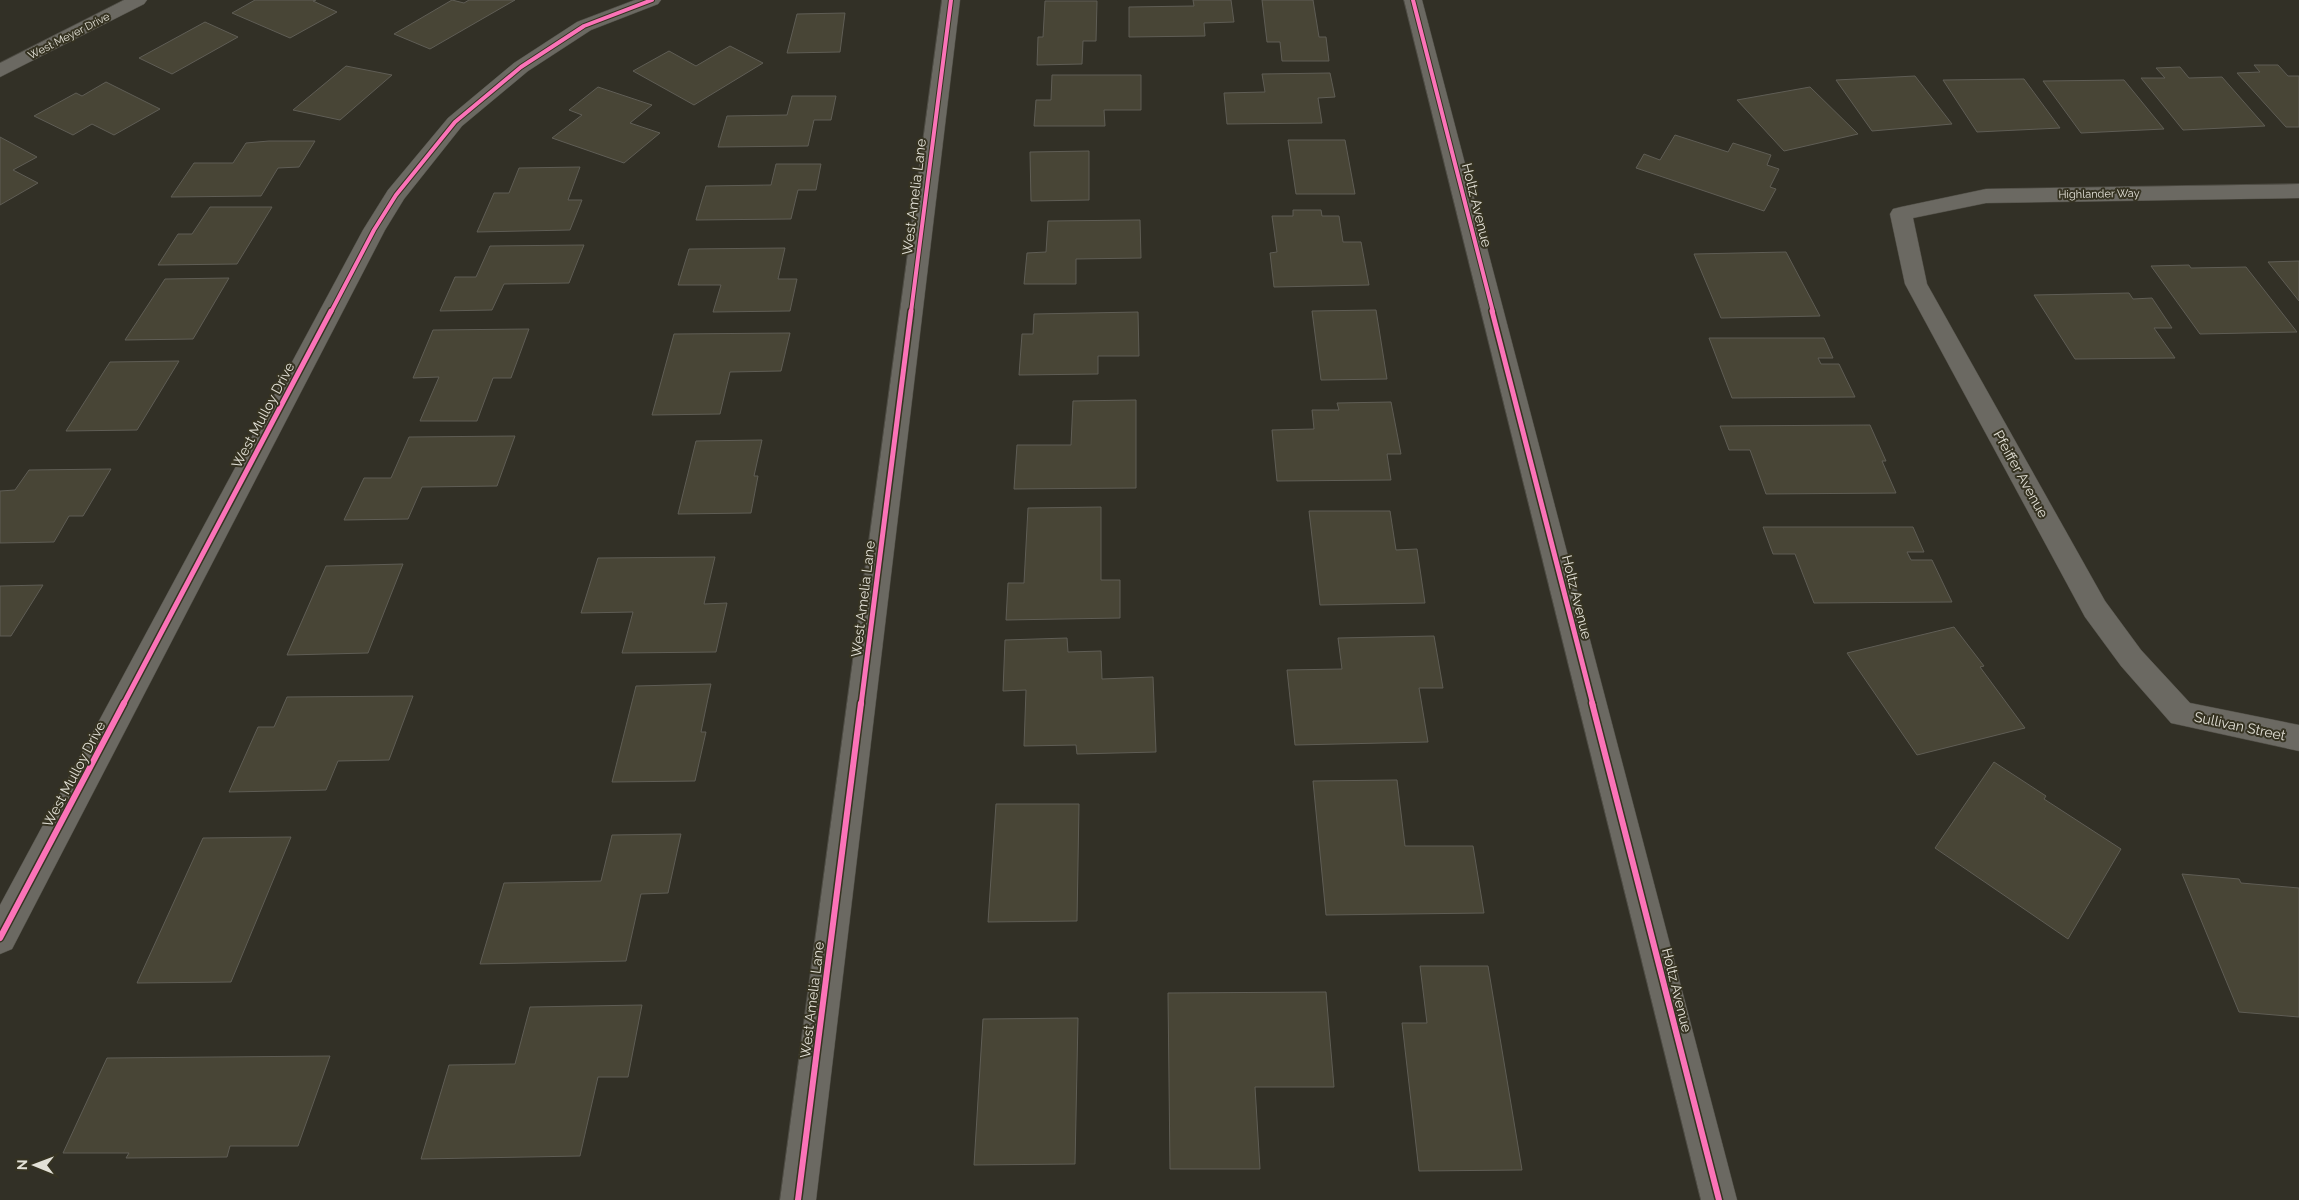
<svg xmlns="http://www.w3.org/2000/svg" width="2299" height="1200" font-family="Raleway,sans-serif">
<rect width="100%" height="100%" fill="#323026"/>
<g fill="#484536" stroke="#5f5d55">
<path d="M255 0H316L313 1 337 12 290 38 232 13Z"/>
<path d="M452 0 464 3 469 0H515L430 49 394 34Z"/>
<path d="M1193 0H1231L1234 22 1204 23 1205 36 1129 37V7L1194 6Z"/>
<path d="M1262 0H1313L1319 37H1326L1329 61H1282L1280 42H1267Z"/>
<path d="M1045 1H1097L1096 41H1083L1082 64 1037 65 1038 37H1043Z"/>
<path d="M845 13 840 52 787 53 797 14Z"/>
<path d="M205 22 238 37 172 74 139 58Z"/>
<path d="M730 46 763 63 694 105 633 71 669 51 696 66Z"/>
<path d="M2254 65H2278L2288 76H2299V127H2286L2237 73 2260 72Z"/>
<path d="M346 66 392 75 340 120 293 110Z"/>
<path d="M2180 67 2189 78 2222 77 2265 126 2183 130 2141 78H2165L2156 68Z"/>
<path d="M1330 73 1335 97 1318 98 1322 123 1227 124 1224 93 1265 92 1262 74Z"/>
<path d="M1052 75H1141V110H1104L1105 126H1034L1036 100H1051Z"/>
<path d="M1915 76 1952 124 1872 131 1836 80Z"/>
<path d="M2024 79 2060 128 1977 132 1943 80Z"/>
<path d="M2124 80 2164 129 2081 133 2043 81Z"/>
<path d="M106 82 160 109 114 135 92 124 73 135 34 116 76 93 82 96Z"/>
<path d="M598 87 652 105 630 123 660 133 624 163 552 138 582 115 569 110Z"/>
<path d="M1810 87 1858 134 1784 151 1737 100Z"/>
<path d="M792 96H836L831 120H814L808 146 718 147 727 116 787 115Z"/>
<path d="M1675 135 1728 152 1733 143 1771 155 1767 165 1779 169 1770 187 1776 189 1764 211 1636 168 1644 154 1660 160Z"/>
<path d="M0 137 37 157 13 170 38 183 0 205Z"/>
<path d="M1288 140H1345L1355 194H1296Z"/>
<path d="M269 141H315L299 167 278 168 261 196 171 197 194 163H233L246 143Z"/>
<path d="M1089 151V200L1031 201 1030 152Z"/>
<path d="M776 164H821L816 190H798L791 219 696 220 706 186 771 185Z"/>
<path d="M580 167 568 200H582L570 230 477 232 494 193H509L519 168Z"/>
<path d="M210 207H272L237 264 158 265 178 234H192Z"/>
<path d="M1293 210H1321L1322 216H1339L1343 242H1361L1369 285 1274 287 1270 253 1277 252 1272 216H1293Z"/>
<path d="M1140 220 1141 258 1076 259V284H1024L1027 253 1046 252 1048 221Z"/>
<path d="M584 245 569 283 504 284 492 310 440 311 455 277H476L490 246Z"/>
<path d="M785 248 778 279H797L790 311 713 312 721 285H678L689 249Z"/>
<path d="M1786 252 1820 316 1721 318 1694 254Z"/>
<path d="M2299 261V301L2268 262Z"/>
<path d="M2189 265 2191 268 2246 267 2297 332 2200 334 2151 266Z"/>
<path d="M229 278 193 339 125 340 165 279Z"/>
<path d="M2129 293 2133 299 2152 298 2172 328H2154L2175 358 2075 359 2034 295Z"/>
<path d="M1376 310 1387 379 1321 380 1312 311Z"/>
<path d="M1138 312 1139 356H1098V374L1019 375 1022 334H1033L1034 314Z"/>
<path d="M529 329 511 378H493L477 421H420L439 377 413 378 433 330Z"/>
<path d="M790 333 781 371 730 372 720 414 652 415 674 334Z"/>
<path d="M1709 338H1824L1833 358H1818L1821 364H1839L1855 397 1732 398Z"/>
<path d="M179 361 137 430 66 431 110 362Z"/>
<path d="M1136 400V488L1014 489 1017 445H1071L1073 401Z"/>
<path d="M1391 402 1401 454H1387L1391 480 1277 481 1272 430 1314 429 1312 410H1339L1337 403Z"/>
<path d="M1870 425 1886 461H1882L1896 493 1766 494 1750 450H1729L1720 426Z"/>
<path d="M515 436 497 486 422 487 408 519 344 520 364 478H391L409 437Z"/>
<path d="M762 440 754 476H758L751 513 678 514 696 441Z"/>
<path d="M111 469 83 516H69L54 542 0 543V491L15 490 29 470Z"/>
<path d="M1101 507V580H1120V618L1006 620 1008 583H1024L1028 508Z"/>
<path d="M1309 511H1390L1396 550 1417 549 1425 603 1320 605Z"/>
<path d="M1763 527H1913L1924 552H1907L1911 560H1932L1952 602 1814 603 1795 554H1773Z"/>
<path d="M715 557 704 604 727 603 716 652 622 653 633 612 581 613 598 558Z"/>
<path d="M403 564 368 653 287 655 326 566Z"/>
<path d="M43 585 11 636H0V586Z"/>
<path d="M1954 627 1984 666 1980 667 2025 728 1917 755 1847 653Z"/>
<path d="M1434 636 1443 688H1419L1428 742 1295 745 1287 670 1342 669 1338 638Z"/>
<path d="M1067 638 1068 652 1101 651 1102 679 1153 677 1156 752 1077 754 1076 745 1024 746 1026 690 1003 691 1005 640Z"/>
<path d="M711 684 701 732H706L695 781 612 782 636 686Z"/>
<path d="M413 696 389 760 338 761 326 790 229 792 258 727H274L287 697Z"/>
<path d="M1994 762 2046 796 2044 799 2121 849 2068 939 1935 848Z"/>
<path d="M1397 780 1405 846H1473L1484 913 1326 915 1313 781Z"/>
<path d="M996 804H1079L1077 921 988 922Z"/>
<path d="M681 834 668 893 641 894 626 961 480 964 504 883 601 881 612 835Z"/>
<path d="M291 837 231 982 137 983 203 838Z"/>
<path d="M2182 874 2239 879 2241 883 2299 888V1017L2239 1012Z"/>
<path d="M1420 966H1488L1522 1170 1419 1171 1402 1023H1427Z"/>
<path d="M1326 992 1334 1087H1255L1260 1169H1170L1168 993Z"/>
<path d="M642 1005 628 1077H598L580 1156 421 1159 449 1065 515 1064 530 1007Z"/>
<path d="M1078 1018 1075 1164 974 1165 983 1019Z"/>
<path d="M330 1056 298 1146H230L227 1157 126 1158 129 1153H63L107 1058Z"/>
</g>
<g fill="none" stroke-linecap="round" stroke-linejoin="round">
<defs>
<g id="street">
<path d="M124 0H147L144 4 0 77V63Z"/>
<path d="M635 0H661L658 4 591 30 528 71 462 126 404 199 385 230 12 949 0 954V905L363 230 388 190 448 118 514 63 577 22Z"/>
<path d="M942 0H960L816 1200H780Z"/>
<path d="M1404 0H1422L1737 1200H1701Z"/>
<path d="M2299 184V198L1986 203 1913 218 1927 284 2105 601 2141 650 2190 703 2299 725V751L2171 723 2121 666 2085 617 1905 284 1890 214 1893 209 1901 207 1986 189Z"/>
</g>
</defs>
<use href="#street" stroke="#4e4c44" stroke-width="1"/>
<use href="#street" fill="#6b6962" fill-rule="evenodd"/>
<defs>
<g id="cycleway-far2">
<path d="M1413 0 1493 312"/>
<path d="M331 312 374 230 396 195 455 122 521 67 584 26 652 0"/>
<path d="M911 312 951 0"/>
</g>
<g id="cycleway-far1">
<path d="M1492 311 1593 705"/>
<path d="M123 705 331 311"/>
<path d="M861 705 911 311"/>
</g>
<g id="cycleway">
<path d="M1592 703 1719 1200"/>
<path d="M0 938 124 703"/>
<path d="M798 1200 861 703"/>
</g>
</defs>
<use href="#cycleway-far2" stroke="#363322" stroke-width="6"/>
<use href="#cycleway-far1" stroke="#363322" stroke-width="8"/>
<use href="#cycleway" stroke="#363322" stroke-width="9"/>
<use href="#cycleway-far2" stroke="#fb73b8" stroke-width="4"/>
<use href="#cycleway-far1" stroke="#fb73b8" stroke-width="5"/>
<use href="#cycleway" stroke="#fb73b8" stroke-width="6"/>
</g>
<g text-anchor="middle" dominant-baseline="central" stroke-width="4" stroke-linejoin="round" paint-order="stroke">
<g font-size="11" fill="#e3e1d7" stroke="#363322">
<text transform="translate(69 36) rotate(-27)">West Meyer Drive</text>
<text transform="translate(2099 194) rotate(-1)">Highlander Way</text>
</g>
<g font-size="14" fill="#e3e1d7" stroke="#363322">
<text transform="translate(914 197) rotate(-83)">West Amelia Lane</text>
<text transform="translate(1477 205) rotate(76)">Holtz Avenue</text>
<text transform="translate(263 415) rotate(-62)">West Mulloy Drive</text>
<text transform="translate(2021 474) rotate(61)">Pfeiffer Avenue</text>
<text transform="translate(1577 597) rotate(76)">Holtz Avenue</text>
<text transform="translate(863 599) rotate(-83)">West Amelia Lane</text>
<text transform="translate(2240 726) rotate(12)">Sullivan Street</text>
<text transform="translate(74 774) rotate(-62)">West Mulloy Drive</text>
<text transform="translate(1677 990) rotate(76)">Holtz Avenue</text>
<text transform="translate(812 1000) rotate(-83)">West Amelia Lane</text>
</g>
</g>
<g transform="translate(35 1165) rotate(271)" stroke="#363322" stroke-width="4" paint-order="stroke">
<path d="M0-4L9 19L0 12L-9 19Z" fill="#e3e1d7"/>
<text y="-8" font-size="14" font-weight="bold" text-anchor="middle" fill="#e3e1d7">N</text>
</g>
</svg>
